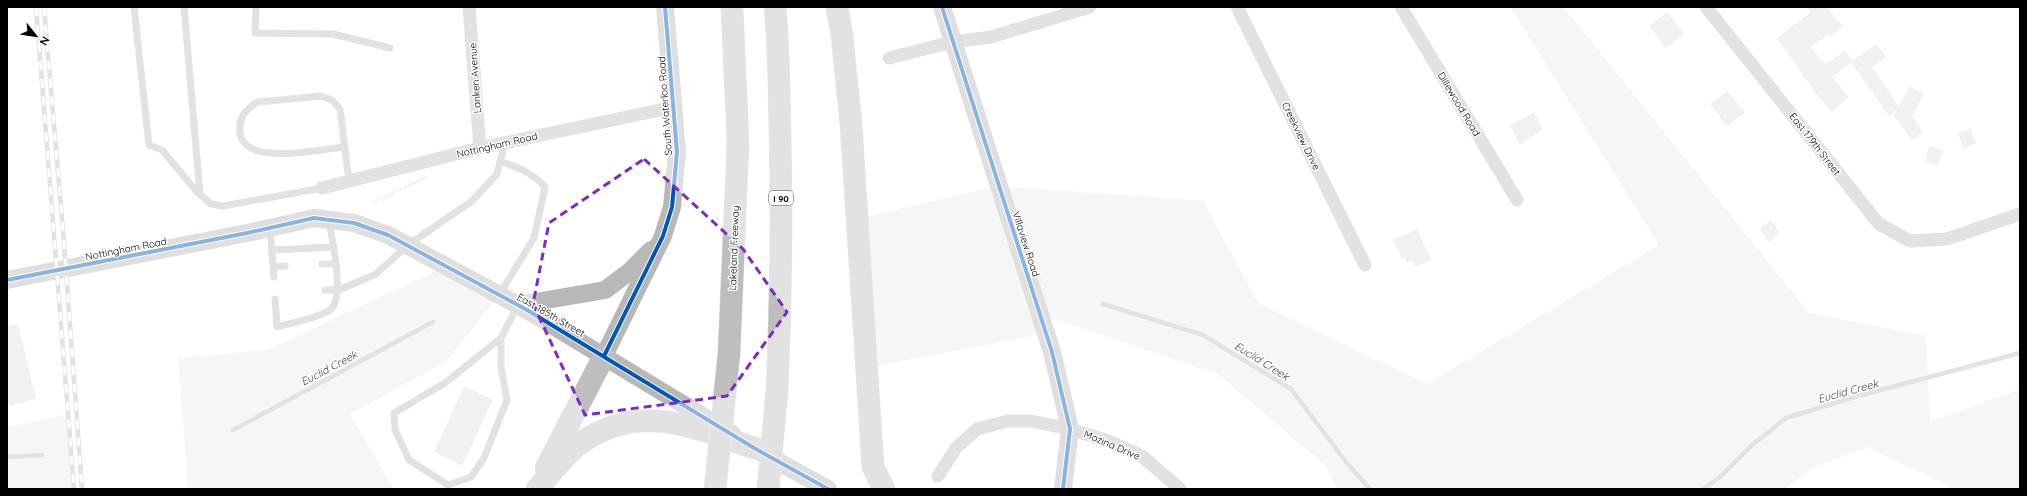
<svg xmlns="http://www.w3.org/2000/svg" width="2027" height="496" font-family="Quicksand,sans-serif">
<rect width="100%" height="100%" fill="#fff"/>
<g fill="#ececec">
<path d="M1510 7H1564L1809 313 1926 336 1930 422 2020 389V489H1955L1867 447 1813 468 1785 489H1337L1326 466 1218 374 1040 314 1046 333 866 368 857 219 999 186 1203 201 1258 303 1427 384 1659 245Z"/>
<path d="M446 266 499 295 447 361 350 414 394 489H188L178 358 268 350Z"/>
<path d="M68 414 74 489H7V426H15Z"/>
</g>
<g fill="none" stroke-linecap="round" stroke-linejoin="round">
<g stroke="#bfbfbf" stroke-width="4.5">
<path d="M1103 304 1203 335 1291 389 1346 462 1370 489"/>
<path d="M233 430 433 322"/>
<path d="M7 457 42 455"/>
<path d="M1703 489 1719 478 1752 445 1786 418 1858 396 2020 353"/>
</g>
</g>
<g fill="#dfdfdf">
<path d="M1807 7H1827L1843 27 1831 36 1829 34 1811 47 1825 65 1845 50 1853 61 1832 77 1849 97 1832 112 1814 91 1777 38 1811 12Z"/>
<path d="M1667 12 1684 34 1666 48 1649 26Z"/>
<path d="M1876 44 1886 57 1872 67 1899 106 1910 86 1924 94 1912 116 1923 132 1912 140 1894 116 1897 109 1889 116 1851 62Z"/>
<path d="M1728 91 1745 113 1727 126 1710 104Z"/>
<path d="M1534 112 1543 130 1520 144 1510 126Z"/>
<path d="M1971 128 1976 144 1963 148 1958 133Z"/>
<path d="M1929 146 1943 150 1938 165 1925 162Z"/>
<path d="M1771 220 1780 233 1769 242 1760 229Z"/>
<path d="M1417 229 1431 260 1415 267 1412 260 1407 263 1404 257 1402 258 1393 240Z"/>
<path d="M18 324 36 399 9 406 7 396V327Z"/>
<path d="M464 386 493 400 462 466 434 452Z"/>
</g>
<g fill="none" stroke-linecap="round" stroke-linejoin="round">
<defs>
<g id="highway">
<path d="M775 7C779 48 779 90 780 131 782 218 781 304 777 390"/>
<path d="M837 7 842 36 851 124 873 467 884 489"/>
<path d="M729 354 738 143 732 7"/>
<path d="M546 468 604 356"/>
<path d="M537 489C549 476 566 454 579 444 641 401 691 427 754 448"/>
</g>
</defs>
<use href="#highway" stroke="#dbdbdb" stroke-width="23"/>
<path stroke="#b9b9b9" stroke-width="2.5" stroke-dasharray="1 2" stroke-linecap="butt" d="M373 202 427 177"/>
<g stroke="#bebebe" stroke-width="7">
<path d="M134 7 149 145 162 150 197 192 211 204 223 206 322 188"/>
<path d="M184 7 200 194"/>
<path d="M256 7 255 33 333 34 390 48"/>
<path d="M345 147C320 149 234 170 240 125 241 114 249 107 258 102L321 96 332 100 340 109 349 181"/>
<path d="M270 228 274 277"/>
<path d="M272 250 333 247"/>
<path d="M322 264H335"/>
<path d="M273 267 285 266"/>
<path d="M325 290H339L376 274 408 245 472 201 497 174 505 143"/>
<path d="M499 295 534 238 545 187C533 173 517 167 500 161"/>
<path d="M275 299 277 327C290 323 324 317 332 308 344 293 332 239 329 220"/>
<path d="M501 338 445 383 394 413 395 430 409 460 448 485 471 477 484 458 507 400 501 366V338L518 305"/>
</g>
<g stroke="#bebebe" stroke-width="13">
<path d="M469 7 480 148"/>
<path d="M1237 7 1365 265"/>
<path d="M1401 7 1517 200"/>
<path d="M1706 7 1879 224 1910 241 1947 239 2020 214"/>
<path d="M889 58 952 42 991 37 1090 7"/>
<path d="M322 188 480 148 674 107"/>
<path d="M938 476 956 448 977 429 1008 421H1031L1070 429 1108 441 1142 456 1180 489"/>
</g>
<g stroke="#b8b8b8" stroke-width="18">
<path d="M942 7 1052 352 1070 429 1063 489"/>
<path d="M7 280 247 233 314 218 354 223 388 235 527 310 732 434"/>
<path d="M518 305 605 290 629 272 651 250"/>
<path d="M604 356 663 236 672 207 677 152 665 7"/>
<path d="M760 452 828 489"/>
</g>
<use href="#highway" stroke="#bebebe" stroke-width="22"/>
<defs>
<g id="rail">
<path d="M36 7 74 489"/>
<path d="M44 7 64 243 82 489"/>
</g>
</defs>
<use href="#rail" stroke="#bebebe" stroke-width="4.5"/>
<use href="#rail" stroke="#fff" stroke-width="3" stroke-dasharray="9" stroke-linecap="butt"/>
<defs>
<g id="highway-bridge">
<path d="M715 489 729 354"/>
<path d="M768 489 777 390"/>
</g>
</defs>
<use href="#highway-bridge" stroke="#dbdbdb" stroke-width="23" stroke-linecap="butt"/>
<use href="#highway-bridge" stroke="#bebebe" stroke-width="22"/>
<defs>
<g id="cycleway">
<path d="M942 7 1052 352 1070 429 1063 489"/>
<path d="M7 280 247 233 314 218 354 223 388 235 527 310 754 448 828 489"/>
<path d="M604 356 663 236 672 207 677 152 665 7"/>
</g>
</defs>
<use href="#cycleway" stroke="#fff" stroke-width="6"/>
<use href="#cycleway" stroke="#0057b8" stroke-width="4"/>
</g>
<path d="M0 0H2027V496H0ZM644 159 743 249 787 312 727 396 585 415 533 304 549 223Z" fill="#fff" fill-opacity=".55" fill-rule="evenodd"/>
<path fill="none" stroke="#7b2cbf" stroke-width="3" stroke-dasharray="8 5" stroke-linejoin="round" d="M644 159 743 249 787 312 727 396 585 415 533 304 549 223Z"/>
<g text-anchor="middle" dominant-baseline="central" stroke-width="3" stroke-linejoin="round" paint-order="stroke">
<rect fill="#fff" stroke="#4c4c4c" stroke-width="1" x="769" y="191" width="24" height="14" rx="3"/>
<g font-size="9" font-weight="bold" fill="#000">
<text x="781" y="198">I 90</text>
</g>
<g font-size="10" fill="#000" stroke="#fff">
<text transform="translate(475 78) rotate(-94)">Lanken Avenue</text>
<text transform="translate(1459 104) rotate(59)">Dillewood Road</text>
<text transform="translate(665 106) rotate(-94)">South Waterloo Road</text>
<text transform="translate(1301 136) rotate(64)">Creekview Drive</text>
<text transform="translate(1815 144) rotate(52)">East 179th Street</text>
<text transform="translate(497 145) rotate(-13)">Nottingham Road</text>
<text transform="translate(1026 244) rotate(72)">Villaview Road</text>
<text transform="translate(734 248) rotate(-88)">Lakeland Freeway</text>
<text transform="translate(126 249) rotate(-11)">Nottingham Road</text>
<text transform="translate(551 315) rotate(30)">East 185th Street</text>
<text transform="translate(1112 445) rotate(23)">Mozina Drive</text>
</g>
<g font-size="11" font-style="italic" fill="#444" stroke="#fff">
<text transform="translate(1262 361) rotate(32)">Euclid Creek</text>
<text transform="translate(329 368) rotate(-28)">Euclid Creek</text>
<text transform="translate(1848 391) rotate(-15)">Euclid Creek</text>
</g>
</g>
<rect width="2027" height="496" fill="none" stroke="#000000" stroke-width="16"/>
<g transform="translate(36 36) rotate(120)" stroke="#ffffff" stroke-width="3" paint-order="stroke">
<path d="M0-3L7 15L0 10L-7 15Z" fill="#000000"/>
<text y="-6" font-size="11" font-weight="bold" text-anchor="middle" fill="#000000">N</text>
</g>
</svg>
